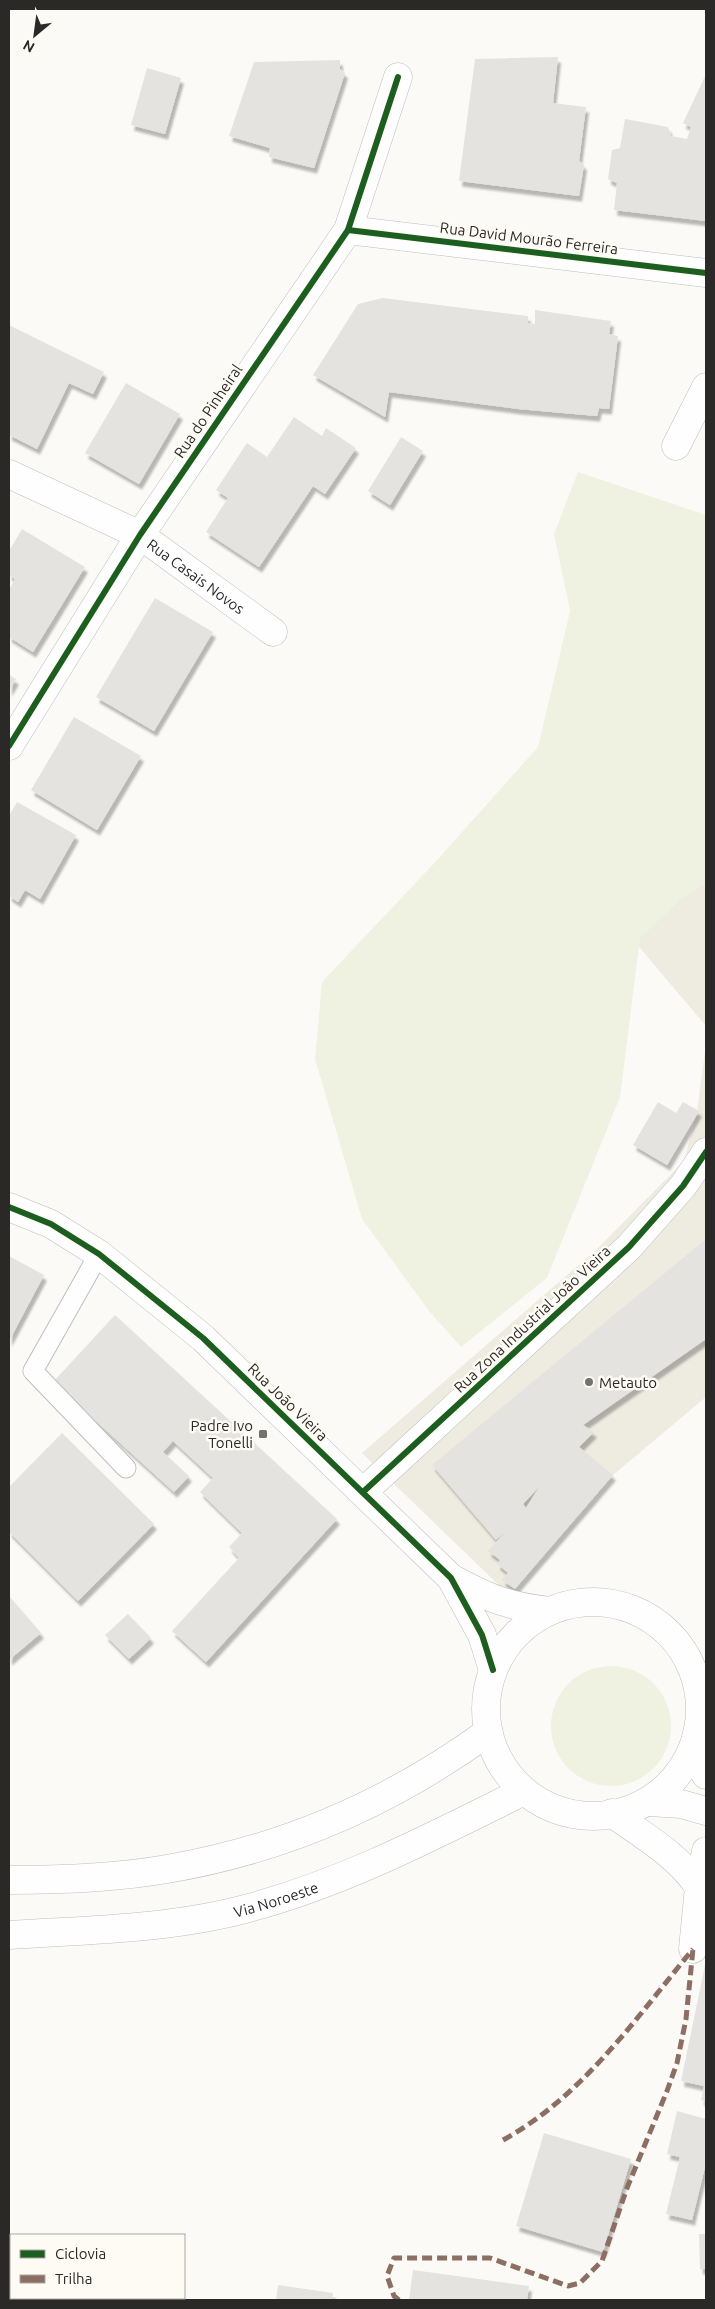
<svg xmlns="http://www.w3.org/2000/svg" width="715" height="2309" font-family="Ubuntu,sans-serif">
<defs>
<filter id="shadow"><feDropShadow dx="3" dy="5.5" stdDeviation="1" flood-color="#0004"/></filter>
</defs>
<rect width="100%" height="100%" fill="#fcfaf6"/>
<g fill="#eeebe1">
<path d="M706 852V1026L629 935Z"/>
<path d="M706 1044V1397L613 1475 510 1596 362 1453 597 1249 684 1161 697 1112Z"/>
</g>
<g fill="#f0f2e1">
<path d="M578 472 706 515V884L682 898 640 938 620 1097 547 1278 461 1347 429 1311 362 1219 315 1059 322 982 438 859 538 747 570 611 554 534Z"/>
<circle cx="611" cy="1726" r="60"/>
</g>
<g fill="#e5e3e0" fill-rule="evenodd" filter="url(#shadow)">
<path d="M558 57 553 103 586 107 579 161 584 165 579 196 459 181 475 59Z"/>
<path d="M340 60V69L345 73 314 168 269 157 270 148 229 136 254 62Z"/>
<path d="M147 68 181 78 165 134 131 125Z"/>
<path d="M706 74V221L614 210 617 183 608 179 612 150 620 148 625 119 668 127 671 136 687 139 691 127 683 123Z"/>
<path d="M383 298 528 316V323L535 324V310L611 321 609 334 618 336 609 409 599 408 597 416 518 409 389 392 385 417 313 375 358 304Z"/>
<path d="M9 325 104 372 93 394 69 383 37 449 9 435Z"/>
<path d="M126 383 180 414 139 484 85 453Z"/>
<path d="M294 417 322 436 326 428 356 448 325 494 313 486 259 567 206 532 228 498 216 490 247 443 267 457Z"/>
<path d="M401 437 423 451 390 505 368 491Z"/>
<path d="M22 529 85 567 33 652 9 637V590L15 579 9 575V551Z"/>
<path d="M155 598 213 632 154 731 96 697Z"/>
<path d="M9 675 16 679 9 691Z"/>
<path d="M74 717 141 756 97 830 31 790Z"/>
<path d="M17 802 76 835 40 899 25 890 18 902 9 896V816Z"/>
<path d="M658 1102 676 1113 683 1102 699 1111 667 1165 633 1145Z"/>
<path d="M706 1239V1339L583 1425 594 1432 579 1447 613 1475 515 1589 502 1580 508 1573 497 1564 500 1560 488 1551 505 1532 496 1540 432 1465ZM539 1487 526 1508 523 1504Z"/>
<path d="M9 1256 44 1275 9 1341Z"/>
<path d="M115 1315 337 1519 206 1662 172 1631 239 1558 229 1547 242 1533 200 1492 213 1478 173 1441 163 1452 189 1476 174 1492 53 1382Z"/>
<path d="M62 1433 154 1524 78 1601 9 1532V1487Z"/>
<path d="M9 1596 41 1633 9 1660Z"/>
<path d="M128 1614 151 1638 129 1659 105 1635Z"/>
<path d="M705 1965H706V2101L701 2100 704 2086 681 2081Z"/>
<path d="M677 2111 706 2119V2163L692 2220 666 2214 680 2157 667 2154Z"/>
<path d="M544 2133 631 2159 603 2252 516 2226Z"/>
<path d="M699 2234H706V2269H700Z"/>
<path d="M413 2270 529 2286 527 2300H409Z"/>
<path d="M278 2285 333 2293 332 2300H276Z"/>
</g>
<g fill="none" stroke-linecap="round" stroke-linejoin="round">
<defs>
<path id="lane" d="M99 1254 33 1371 126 1468"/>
<g id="street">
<path d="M348 230 706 273"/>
<path d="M676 446 706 387"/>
<path id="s1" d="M9 474 140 535 273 632"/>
<path d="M9 746 140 535 348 230 398 77"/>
<path d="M363 1492 629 1247 683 1186 706 1152"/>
<path d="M612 1813C642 1835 678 1855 699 1887"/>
<path d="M693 1949 699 1887 706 1851"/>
</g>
<g id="secondary">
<path d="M9 1207 51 1224 99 1254 203 1338 451 1578 482 1635 493 1670"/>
<path d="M451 1578C488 1598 507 1606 549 1611"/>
<circle cx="593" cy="1709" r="107"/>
<path d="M696 1739 700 1765 706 1775"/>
<path d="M649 1802 681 1804 706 1811"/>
<path d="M9 1880C61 1880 116 1878 167 1869 285 1849 392 1802 488 1732"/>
<path id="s2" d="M9 1935C86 1930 170 1929 245 1909 344 1883 433 1836 524 1791"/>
</g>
</defs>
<use href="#lane" stroke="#bfbebb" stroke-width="21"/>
<use href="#street" stroke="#bfbebb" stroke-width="29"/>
<use href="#secondary" stroke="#bfbebb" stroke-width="29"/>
<use href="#lane" stroke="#fffefe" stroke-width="19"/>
<use href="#street" stroke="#fffefe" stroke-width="28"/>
<use href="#secondary" stroke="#fffefe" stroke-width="28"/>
<g stroke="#8d6e63" stroke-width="5" stroke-dasharray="10 5" stroke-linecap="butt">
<path d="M503 2140C582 2097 637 2017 693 1949"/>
<path d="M399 2300 394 2296 387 2276 394 2258H490L568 2286 580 2283 602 2261 627 2188 667 2091 677 2063 686 2019 693 1949"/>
</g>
<defs>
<g id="cycleway">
<path d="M348 230 706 273"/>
<path d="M9 746 140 535 348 230 398 77"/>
<path d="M9 1207 51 1224 99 1254 203 1338 451 1578 482 1635 493 1670"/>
<path d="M363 1492 629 1247 683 1186 706 1152"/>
</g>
</defs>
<use href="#cycleway" stroke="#fefbf4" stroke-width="9"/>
<use href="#cycleway" stroke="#1b5e20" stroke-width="6"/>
</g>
<g fill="#74726f" stroke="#fefbf4" stroke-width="2">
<circle cx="589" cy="1382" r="5"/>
<rect x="258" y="1429" width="10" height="10" rx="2.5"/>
</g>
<g text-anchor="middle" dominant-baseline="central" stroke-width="5" stroke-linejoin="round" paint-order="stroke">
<g font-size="15" fill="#2a2927" stroke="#fefbf4">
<text transform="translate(529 238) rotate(7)">Rua David Mourão Ferreira</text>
<text transform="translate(208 411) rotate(-56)">Rua do Pinheiral</text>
<text stroke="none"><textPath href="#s1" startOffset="214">Rua Casais Novos</textPath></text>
<text transform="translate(532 1319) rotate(-43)">Rua Zona Industrial João Vieira</text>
<text transform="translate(288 1402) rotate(44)">Rua João Vieira</text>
<text stroke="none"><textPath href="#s2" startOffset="270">Via Noroeste</textPath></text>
</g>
<g font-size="15" fill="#2a2927" stroke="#fefbf4" text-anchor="start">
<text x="599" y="1382">Metauto</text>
<text x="253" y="1425" text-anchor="end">Padre Ivo<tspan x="253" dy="17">Tonelli</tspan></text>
</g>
</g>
<rect width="715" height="2309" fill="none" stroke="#2a2927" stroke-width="20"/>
<rect x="10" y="2234" width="175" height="65" fill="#fefbf4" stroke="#a9a7a2"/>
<rect x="20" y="2250" width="25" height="8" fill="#1b5e20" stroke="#a9a7a2"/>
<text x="55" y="2259" font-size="15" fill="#2a2927">Ciclovia</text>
<rect x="20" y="2275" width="25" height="8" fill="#8d6e63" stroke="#a9a7a2"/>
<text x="55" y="2284" font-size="15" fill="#2a2927">Trilha</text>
<g transform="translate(35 35) rotate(209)" stroke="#fefbf4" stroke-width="4" paint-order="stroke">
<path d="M0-4L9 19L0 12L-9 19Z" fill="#2a2927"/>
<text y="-8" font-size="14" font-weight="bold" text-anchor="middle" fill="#2a2927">N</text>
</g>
</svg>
